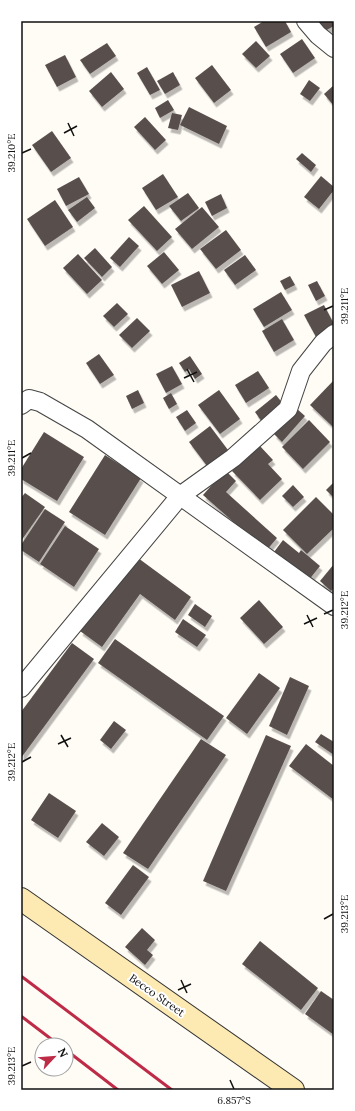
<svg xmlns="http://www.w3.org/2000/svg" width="355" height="1111" font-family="Lora,serif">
<defs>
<filter id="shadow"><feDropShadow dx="2.5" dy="4.5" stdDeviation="0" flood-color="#0004"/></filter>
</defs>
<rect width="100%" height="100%" fill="#fffbf5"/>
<g fill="#59504d" filter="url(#shadow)">
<path d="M264 21H285L291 32 266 47 254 27Z"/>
<path d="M316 21H334V26L323 32Z"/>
<path d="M302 39 315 58 293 73 280 54Z"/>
<path d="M256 41 270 56 256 68 242 54Z"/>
<path d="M107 43 116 56 90 74 80 60Z"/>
<path d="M65 55 76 77 57 87 45 65Z"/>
<path d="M212 65 231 90 214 103 195 78Z"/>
<path d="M147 67 160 90 150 95 137 73Z"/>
<path d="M111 72 124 89 102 107 89 91Z"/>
<path d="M173 72 180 85 165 94 157 81Z"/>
<path d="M309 80 320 88 310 101 300 94Z"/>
<path d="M334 85V106L324 94Z"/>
<path d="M168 100 174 110 160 118 155 108Z"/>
<path d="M189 107 227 126 219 144 180 125Z"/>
<path d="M172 113 182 115 178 130 168 128Z"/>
<path d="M145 117 166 140 155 150 134 127Z"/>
<path d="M52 131 71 158 51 172 32 145Z"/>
<path d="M302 153 316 165 311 172 296 159Z"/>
<path d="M163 174 178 197 156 210 142 188Z"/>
<path d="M321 176 334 187V190L319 209 304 197Z"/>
<path d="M79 177 89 194 66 206 57 189Z"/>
<path d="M188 193 199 208 181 221 169 206Z"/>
<path d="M221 194 227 208 212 216 205 202Z"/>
<path d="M87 197 95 208 77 222 68 210Z"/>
<path d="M55 200 73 227 45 246 27 219Z"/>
<path d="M144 206 172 237 157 251 128 220Z"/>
<path d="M202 207 219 227 192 249 175 229Z"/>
<path d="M226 230 241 250 216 269 200 249Z"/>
<path d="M129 237 139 246 120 267 110 258Z"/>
<path d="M95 248 112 267 102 277 84 258Z"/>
<path d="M164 252 179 270 162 284 147 266Z"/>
<path d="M78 254 102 280 87 294 63 268Z"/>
<path d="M245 255 256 270 235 285 224 270Z"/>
<path d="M199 271 210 293 182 307 171 285Z"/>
<path d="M290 276 295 285 285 290 280 281Z"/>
<path d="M317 281 325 296 316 301 308 285Z"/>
<path d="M281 292 292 310 264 327 253 309Z"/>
<path d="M117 303 128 314 114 327 103 316Z"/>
<path d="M324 305 334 324V328L316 337 304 315Z"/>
<path d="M137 318 150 331 132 348 119 335Z"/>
<path d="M282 319 294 340 274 352 262 331Z"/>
<path d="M99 354 114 375 100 384 86 363Z"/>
<path d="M190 356 202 374 195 379 189 369 185 372 179 363Z"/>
<path d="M172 366 182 384 166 393 156 374Z"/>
<path d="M258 371 269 388 246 403 235 385Z"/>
<path d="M334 380V426L333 427 310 405Z"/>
<path d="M138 390 144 403 132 409 126 396Z"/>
<path d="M219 390 240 419 220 434 198 405Z"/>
<path d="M171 393 177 404 169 409 163 398Z"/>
<path d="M276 395 284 405 262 422 255 412Z"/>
<path d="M296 408 305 416 282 442 274 434Z"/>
<path d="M187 410 196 423 185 431 176 417Z"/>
<path d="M309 420 330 442 303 469 282 447Z"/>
<path d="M210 426 231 454 210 470 189 442Z"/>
<path d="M44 432 84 457 57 501 21 479V469Z"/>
<path d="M259 445 273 460 268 464 282 479 260 500 232 471Z"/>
<path d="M105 455 141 478 105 535 69 512Z"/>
<path d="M225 470 236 481 226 492 277 538 266 551 203 495Z"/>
<path d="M334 482V498L326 490Z"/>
<path d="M293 485 304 497 293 507 282 496Z"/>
<path d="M25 493 45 507 21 541V498Z"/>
<path d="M316 497 334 515V528L307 554 283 530Z"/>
<path d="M45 509 65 522 39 562 21 550V545Z"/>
<path d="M65 526 99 549 74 587 40 564Z"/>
<path d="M283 540 299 553 301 550 320 566 308 581 274 552Z"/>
<path d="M134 555 191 597 175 620 140 594 102 647 80 631Z"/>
<path d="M334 564V588L331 591 320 581Z"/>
<path d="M259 600 283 627 264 644 240 618Z"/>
<path d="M195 604 212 616 205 627 188 615Z"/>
<path d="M183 619 206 635 197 647 175 632Z"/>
<path d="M115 639 224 716 207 740 98 663Z"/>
<path d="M72 643 94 659 21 758V712Z"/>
<path d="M259 673 280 688 247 734 226 718Z"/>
<path d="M290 677 309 686 287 735 269 726Z"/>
<path d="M114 721 126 730 111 749 100 740Z"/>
<path d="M321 734 334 742V755L315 742Z"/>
<path d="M266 735 291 746 226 891 203 881Z"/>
<path d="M201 739 226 755 148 869 123 853Z"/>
<path d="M306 744 334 766V800L289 766Z"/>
<path d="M49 793 76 811 58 838 31 820Z"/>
<path d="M102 823 119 837 104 856 86 842Z"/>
<path d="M133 865 149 877 121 915 105 903Z"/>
<path d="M142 928 155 940 147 950 153 955 145 965 125 947Z"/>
<path d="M260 941 318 988 301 1010 242 964Z"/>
<path d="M321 991 334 1000V1035L305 1014Z"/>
</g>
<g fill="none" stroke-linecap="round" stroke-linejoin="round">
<defs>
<g id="street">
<path d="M306 21 318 35 334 48"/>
<path d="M21 405 29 399 40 402 87 429 334 606"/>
<path d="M21 688 180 496 233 458 288 409 301 371 323 343 334 334"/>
</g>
<path id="secondary" d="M21 899 293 1090"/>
</defs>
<use href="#street" stroke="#444" stroke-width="20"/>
<use href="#secondary" stroke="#333" stroke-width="24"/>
<use href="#street" stroke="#fff" stroke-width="18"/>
<use href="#secondary" stroke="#fceab2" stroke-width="22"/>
<g stroke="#be2b47" stroke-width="3">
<path d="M21 976 172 1090"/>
<path d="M21 1016 59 1045"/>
<path d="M66 1050 118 1090"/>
</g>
</g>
<path fill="none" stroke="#111" stroke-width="1.5" d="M68 123 74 136M64 133 77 126M22 153 31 149M324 310 333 306M187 369 194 382M184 378 197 372M22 458 31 453M324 614 333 610M307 615 313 627M304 624 317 618M61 735 68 747M58 744 71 738M22 762 31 757M324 919 333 914M181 980 187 993M178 990 191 984M22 1066 31 1062M230 1080 234 1089"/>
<g text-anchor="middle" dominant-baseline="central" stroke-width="4" stroke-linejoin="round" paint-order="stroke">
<g font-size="11" fill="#111" stroke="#fff">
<text transform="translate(157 995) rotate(35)">Becco Street</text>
</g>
</g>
<rect width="355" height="1111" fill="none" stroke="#ffffff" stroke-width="44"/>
<g transform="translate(54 1057) rotate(64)"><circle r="19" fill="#ffffff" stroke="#a0a0a0"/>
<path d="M0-3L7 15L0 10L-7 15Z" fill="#be2b47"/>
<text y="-6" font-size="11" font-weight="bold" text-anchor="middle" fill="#111111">N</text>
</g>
<rect x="22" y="22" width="311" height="1067" fill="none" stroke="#111" stroke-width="1.5"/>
<g font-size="10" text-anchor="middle" fill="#111">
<text transform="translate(11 153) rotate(-90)" y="4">39.210°E</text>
<text transform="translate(344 306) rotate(-90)" y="4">39.211°E</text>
<text transform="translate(11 458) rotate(-90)" y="4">39.211°E</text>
<text transform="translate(344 610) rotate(-90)" y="4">39.212°E</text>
<text transform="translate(11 762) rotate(-90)" y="4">39.212°E</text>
<text transform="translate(344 914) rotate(-90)" y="4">39.213°E</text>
<text transform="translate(11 1066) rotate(-90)" y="4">39.213°E</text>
<text x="234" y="1104">6.857°S</text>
</g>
</svg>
